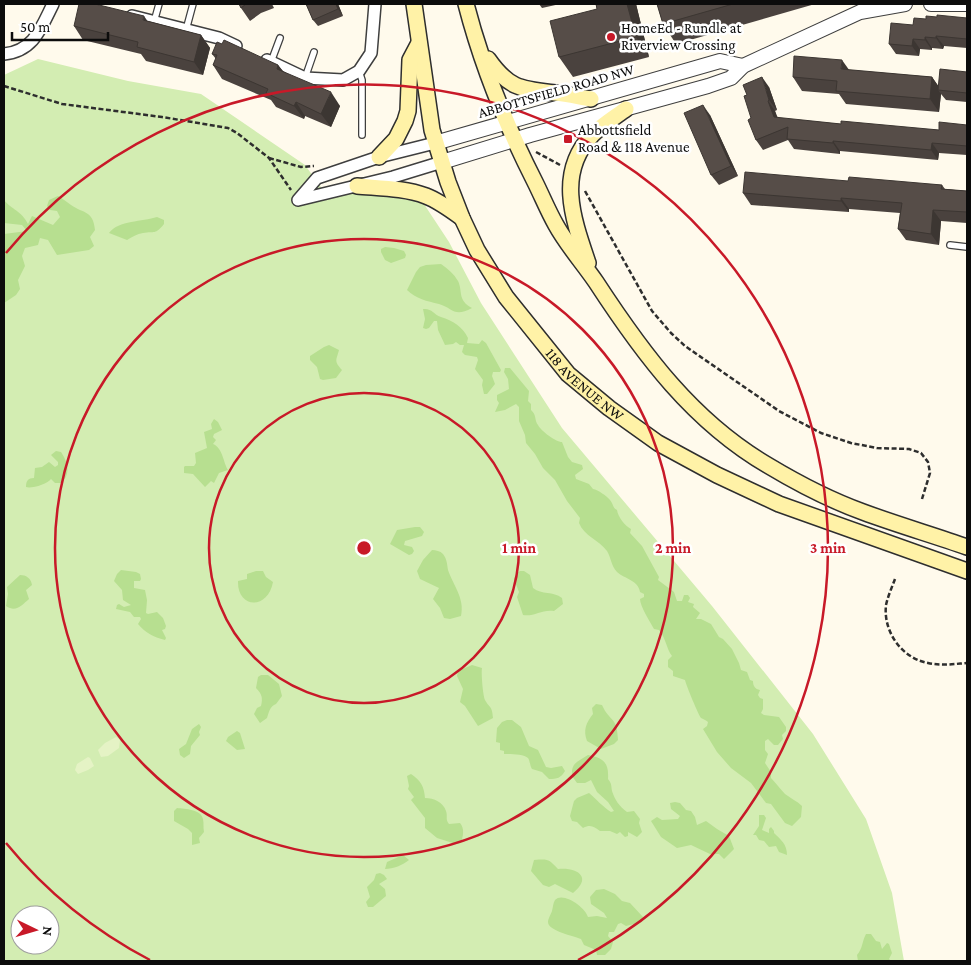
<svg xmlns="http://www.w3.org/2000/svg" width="971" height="965" font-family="'Crimson Pro',serif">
<rect width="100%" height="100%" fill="#fffaec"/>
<path fill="#d3edb2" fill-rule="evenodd" d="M38 59 128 81 201 94 305 165 323 190 367 192 422 201 449 242 481 303 562 428 712 606 813 734 866 819 892 893 904 961H4V75ZM20 915H50V945H20Z"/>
<g fill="#b7df90">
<path d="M58 196C63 199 67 202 71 205 84 214 93 210 95 230L90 237 94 246 89 250 57 255 48 240 40 238 38 245 25 248 22 256 25 266 18 280 20 289 16 295 4 303V234L27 231 22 225 4 223V200C12 210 21 210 28 224L32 216 53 225 60 217 57 211 50 210 47 206 49 200Z"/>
<path d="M157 217 164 220V224C155 235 155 231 143 233 137 234 132 237 127 240L109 233C119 220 142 222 157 217Z"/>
<path d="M385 247 394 248 404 251 406 255 405 258 391 263 385 260 381 252V249Z"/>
<path d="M441 264C448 269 454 274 458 281 463 291 457 300 472 308 454 318 453 308 439 304 427 301 416 299 407 290L416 272 420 267 426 265Z"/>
<path d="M423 309C432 308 433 314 441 317 453 321 462 326 468 338L467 343 479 344 482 340 486 343 501 370 500 372H493L492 376 495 384 487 394H484L482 385 483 380 475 369 478 360 477 357 465 355 462 352 464 345H460L456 342 453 344 445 345 438 330 437 321H434L429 328 426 329 423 328 425 319Z"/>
<path d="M329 345 339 350C336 361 334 361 342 370L336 378 323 380 320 379 317 367 310 360V356L324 347Z"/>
<path d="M505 368H510L529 391 528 401 531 404V410C537 415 534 420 538 425 541 431 556 442 562 442L568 457 572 462 582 465 583 469 575 475 576 479 589 484 593 489C598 490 607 496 610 500 614 505 612 507 617 510 618 517 625 526 631 529L630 533 642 546 659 577 658 580 674 592 677 601H682L684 595H688L690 598 688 602 694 604 693 607 700 613 696 619H701L711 624 719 637 723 639 732 649 739 663 741 670 747 672 750 680 753 681C753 686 755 689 760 690L758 695 760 698 763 699V709L761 713 764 715 779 717 786 727V731L782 735 783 739 778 745H774L768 739 765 741V750L768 754 765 763 771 772V778C776 783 780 789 785 794 790 798 797 801 802 806L801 817 792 826 785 823 771 804 766 803 751 783 731 768 717 752 703 729 707 726 708 722C706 720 703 719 701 718 699 716 686 685 685 680L673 676V671L668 667V660L672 656C666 648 666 638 659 630L654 629C650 622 640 606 640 599L644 597V594L640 592C638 580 625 579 617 572 611 566 611 557 607 551 599 540 584 536 579 523L580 518 567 501 555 480 543 468 535 454 526 443 525 435 519 421V407L516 404 505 410 495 412 499 403 497 400V395L509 389 508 379 504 372Z"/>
<path d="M214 419 218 422 222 430 214 434 213 437 216 440 213 444C223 448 223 462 228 470L219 473 214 483 211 481 205 487 193 474 184 473V467L185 466H194L196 463 195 453 207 448 204 432 212 429 211 424Z"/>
<path d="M56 451 61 452C68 462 71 475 61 483H55L51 479C48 484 31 489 26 487 26 481 28 478 34 478L35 468 42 467 49 462 55 467 58 465V462L51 455Z"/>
<path d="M415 527H420L424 532 422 536 405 541 404 545 412 547 414 551 412 554 409 555 390 544 397 530Z"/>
<path d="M432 550C436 550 440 551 443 554 447 559 447 564 448 570 453 585 465 598 461 616L450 619 444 618 440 608 433 599 439 588 420 579 417 571 423 560Z"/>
<path d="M121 570 136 572 140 574 141 579 140 581H134V588L145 590 147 600 146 613 148 614 157 612 163 618 166 626 165 629 162 630 166 638 165 640C153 637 146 633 138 624L141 619 140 617H134L130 612 116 609 117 605 119 604 124 607 131 605 123 600 122 590 114 581 117 574Z"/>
<path d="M256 571H263L266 577 273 582C268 610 237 609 238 581L247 579V574Z"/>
<path d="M520 571H524L530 575 533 588C542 595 553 591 562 598L563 604 554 611C542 609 534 617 523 615L517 597 519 592 514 579 516 574Z"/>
<path d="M20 575C26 575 31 578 32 585L26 590 29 599C22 605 16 613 6 606L8 594 7 587Z"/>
<path d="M472 665 482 668C481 673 483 696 485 700 490 709 492 705 493 718L478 726 465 706 460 702 463 689 457 676 458 671Z"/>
<path d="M261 675H268L279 684 282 696 276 704C270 706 269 712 267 718L260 723 254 714 257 708 261 706C263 698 262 694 256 688L258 677Z"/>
<path d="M596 704 602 705C610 723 617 715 618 740L614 744 601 749 587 741C583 730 586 723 593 714L592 708Z"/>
<path d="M507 720H512L521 727 529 746 538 750 546 767 551 768 562 766 565 771C561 778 557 779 549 779L542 772 532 769C530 766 530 761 528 758 524 754 509 754 504 754V751L500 750V743L496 742 497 728 502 722Z"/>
<path d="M199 724 201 727 199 732 200 735 191 746 190 754 184 758 180 755 179 749 186 744 192 729Z"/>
<path d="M237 731 240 733 245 749 237 750 226 741 228 737Z"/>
<path d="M588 755C604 758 609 763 608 779 612 784 611 785 612 791 615 800 619 806 627 812L634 811 640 819 639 823 642 832 637 837 628 832V836L625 837 620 832 617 834 610 831H600C594 827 591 824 583 828L577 822 572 821 570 816 574 801 577 798 589 793C596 799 603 807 611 812L614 811 608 802 597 792 591 780 585 783H577L572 776C571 762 578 762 588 755Z"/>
<path d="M411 774C421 781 424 786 425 798 434 798 443 802 446 811 448 817 445 819 449 824L460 823C465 829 463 836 461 843L456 844 437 838 425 828V818L411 800 414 797 408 789 409 786 407 776Z"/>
<path d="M675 802 680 803 686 810 691 811 695 817 697 825 706 821 717 829 729 836 734 849 724 859 719 854H710L691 845 677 848 661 837 651 821 657 817 662 820 678 819 680 816 671 809 670 803Z"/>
<path d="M177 808C185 809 201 809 203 819 204 824 203 827 204 832L199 838 200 843 192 845V833L188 829 174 821V811Z"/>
<path d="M759 815H764L766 818 762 830 769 833V829L771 827 774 831V833C781 840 787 844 787 855L779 852 776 846 769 847 764 841 759 840 756 835H753L759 826Z"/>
<path d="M403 855 409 860C403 865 393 869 385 869L387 862Z"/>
<path d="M534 860C549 859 548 859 558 869 577 867 593 877 573 893L555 884 549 887 543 885 531 871Z"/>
<path d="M380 873 384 875 387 879 379 884 385 889 386 896 373 907H368L366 902 370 897 367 887 374 880 376 874Z"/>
<path d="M604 889 615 894 622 901 630 903 643 917 642 922 626 926 621 923 618 924 614 932H609L608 936 613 942 611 949 605 955H597L596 950 584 945 581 939C574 936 548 931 548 922 548 919 551 914 552 911 553 907 553 903 555 900 563 891 586 908 588 917L597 916 607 918 604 913 591 904 590 897 596 890Z"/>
<path d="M866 934H871L876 941 880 942 882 949 887 943 889 944 892 953 889 959 891 961H858L857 955C863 948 862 941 866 934Z"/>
</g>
<g fill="#e5f3c5">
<path d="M116 737 120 740 119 748 108 756 101 757 98 750 105 743Z"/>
<path d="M88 757 90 758 94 766 88 770 78 774 75 770 77 764Z"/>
</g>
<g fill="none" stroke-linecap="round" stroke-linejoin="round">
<defs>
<g id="service">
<path d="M154 22 159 4"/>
<path d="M186 30 193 4"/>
<path d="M271 62 280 38"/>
<path d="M359 71 362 80V135"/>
<path d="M305 78 314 52"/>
<path d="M950 245 967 247"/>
</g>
<g id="minor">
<path d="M132 16 219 38 236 46"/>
<path d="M4 54C34 51 41 28 53 4"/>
<path d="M267 60 305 78 343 80 359 71 371 53 375 4"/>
<path d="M435 143 379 157 317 178 298 200 393 177 442 162"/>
</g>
<g id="tertiary">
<path d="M931 4H967"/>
<path d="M435 143 720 61 743 66"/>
<path d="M442 162 530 135 708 86 731 78 743 66 860 12 905 4"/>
</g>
<g id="secondary">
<path id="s1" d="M414 4 432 130 448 182 462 218 477 250 506 297 568 374 609 408 658 443 717 475 779 504 967 571"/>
<path d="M466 4C482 66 506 125 535 182 542 196 548 211 556 225 567 245 583 263 596 282 643 354 693 422 769 466 799 484 830 500 863 512 898 525 933 535 967 547"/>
<path d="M488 59C509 89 521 89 555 93 567 94 579 97 591 99"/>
<path d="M379 157 396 139 405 121 408 111 410 60 419 43"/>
<path d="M357 186C379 188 405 188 426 196 439 201 451 210 462 218"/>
<path d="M588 263C573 219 556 173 592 135 602 125 615 117 626 109"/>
</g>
</defs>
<use href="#service" stroke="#3f3f3f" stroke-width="8"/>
<use href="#minor" stroke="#3f3f3f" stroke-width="14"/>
<use href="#tertiary" stroke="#3f3f3f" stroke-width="16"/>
<use href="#secondary" stroke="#2e2e2e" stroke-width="18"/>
<g stroke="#2e2e2e" stroke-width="2.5" stroke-dasharray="5 2.5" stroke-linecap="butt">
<path d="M4 86 62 104 162 117 228 128 237 133 269 158 291 190"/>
<path d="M536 152 560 165"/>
<path d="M269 158 301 167 314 166"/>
<path d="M585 191 652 311 671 333 685 346 779 411 821 433 851 443 877 448 909 449 921 453 928 462 930 473 922 499"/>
<path d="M895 579C892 587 888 596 886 605 883 631 901 658 928 663 941 666 954 664 967 663"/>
</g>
<use href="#service" stroke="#fff" stroke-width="5.5"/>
<use href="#minor" stroke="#fff" stroke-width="11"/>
<use href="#tertiary" stroke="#fff" stroke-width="14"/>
<use href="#secondary" stroke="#fff2a7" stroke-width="15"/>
</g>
<g fill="#4a423e">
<path d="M239 4H272L274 8 261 13 250 21 241 8Z"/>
<path d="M306 4H338L343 16 318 26 313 20Z"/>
<path d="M539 4H560L542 8Z"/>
<path d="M596 4H636L649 57 573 77 559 57 597 9Z"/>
<path d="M657 4H815L676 44 663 24Z"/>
<path d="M937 17 967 18V48L944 46 943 49 932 48V50L920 49 919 56 896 54 889 44 913 25 926 19Z"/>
<path d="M148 21 201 35 210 48 203 75 146 61 141 54 83 40 74 26Z"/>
<path d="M222 44 278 65 283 71 340 106 331 127 305 116 304 119 276 107 271 100 222 79 213 65 216 59 212 54Z"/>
<path d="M849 70 932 77 939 87 967 72V102L946 100 941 94 939 112 846 104 839 94 802 91 793 77Z"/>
<path d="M769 87 777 110 775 111 777 118 841 124 939 130 967 125V155L939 153 938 160 840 151V154L794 149 788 140 763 150 756 140 751 118Z"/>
<path d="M710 115 738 176 719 185 711 175Z"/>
<path d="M848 181 942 185 945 189 967 191V223L941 221 939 245 906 240 898 229 900 213 849 209V212L751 205 743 193Z"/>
</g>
<g fill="#3c3632">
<path d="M336 4H338L343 16 338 9Z"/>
<path d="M627 4H636L649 57 636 37Z"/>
<path d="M144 16 153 29 143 20Z"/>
<path d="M201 35 210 48 203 75 194 62Z"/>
<path d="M936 36 944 46 943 49 936 38Z"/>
<path d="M925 37 932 48V50L925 40Z"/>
<path d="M913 39 920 49 919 56 912 46Z"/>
<path d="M842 60 852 74 841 69Z"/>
<path d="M278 65 288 78 277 69Z"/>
<path d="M762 77 769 87 777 110 769 100Z"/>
<path d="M932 77 941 90H938L941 94 939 112 930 99Z"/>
<path d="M331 92 340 106 331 127 321 114Z"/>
<path d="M768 101 775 111 782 128 774 117Z"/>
<path d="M296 102 305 116 304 119 294 106Z"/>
<path d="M703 105 710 115 738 176 731 166Z"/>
<path d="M833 141 840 151V154L833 143Z"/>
<path d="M932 143 939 153 938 160 931 150Z"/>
<path d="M841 198 849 209V212L841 201Z"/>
<path d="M933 210 941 221 939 245 931 234Z"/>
</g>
<g fill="#564d48" stroke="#3c3632">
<path d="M79 4H95L144 16 143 20 201 35 194 62 137 47 138 42 74 26Z"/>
<path d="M239 4H246L241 8Z"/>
<path d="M306 4H336L338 9 313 20Z"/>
<path d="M596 4H627L636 37 559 57 550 21 597 9Z"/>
<path d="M657 4H733L663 24Z"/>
<path d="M937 15 967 18V39L936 36V38L925 37V40L913 39 912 46 889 44 891 23 913 25 914 18 926 19V16L937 17Z"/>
<path d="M224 40 278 65 277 69 331 92 321 114 296 102 294 106 266 93 268 89 213 65 217 55 212 54 217 42 222 44Z"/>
<path d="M794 56 842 60 841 69 932 77 930 99 836 91 837 81 793 77Z"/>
<path d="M940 69 967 72V93L938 90Z"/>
<path d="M762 77 769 100 768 101 774 117 841 124V121L939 130V122L967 125V146L932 143 931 150 833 141V143L787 139 788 127 756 140 748 120 751 118 744 96 747 95 743 85Z"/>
<path d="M703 105 731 166 711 175 684 113Z"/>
<path d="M745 172 848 181 849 177 942 185 941 189 967 191V212L933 210 931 234 898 229 902 203 841 198V201L743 193Z"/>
</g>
<g fill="none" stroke="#c81928" stroke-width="2.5">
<circle cx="364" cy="548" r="155"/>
<circle cx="364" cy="548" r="309"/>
<path d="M150 960A464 464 0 0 1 6 843M6 253A464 464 0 1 1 578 960"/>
</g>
<g fill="#c81928" stroke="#fff" stroke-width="2">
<circle cx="611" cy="37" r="5"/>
<rect x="563" y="134" width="10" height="10" rx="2.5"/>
</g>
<g text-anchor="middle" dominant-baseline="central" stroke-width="5" stroke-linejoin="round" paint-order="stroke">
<g font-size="15" fill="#0c0c0c" stroke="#fff" text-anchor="start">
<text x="621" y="28">HomeEd - Rundle at<tspan x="621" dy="17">Riverview Crossing</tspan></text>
<text x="578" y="130">Abbottsfield<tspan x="578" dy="17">Road &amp; 118 Avenue</tspan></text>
</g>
<g font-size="15" fill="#0c0c0c" stroke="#fff">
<text transform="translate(556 91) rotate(-16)">ABBOTTSFIELD ROAD NW</text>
<text stroke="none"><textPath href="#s1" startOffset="429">118 AVENUE NW</textPath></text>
</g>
</g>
<circle cx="364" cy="548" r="8" fill="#c81928" stroke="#fff" stroke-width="2.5"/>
<g font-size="15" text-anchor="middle" font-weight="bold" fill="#c81928" stroke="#fff" stroke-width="5" stroke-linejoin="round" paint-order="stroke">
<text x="519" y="553">1 min</text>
<text x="673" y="553">2 min</text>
<text x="828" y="553">3 min</text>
</g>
<rect width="971" height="965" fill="none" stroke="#0c0c0c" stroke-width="10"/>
<g transform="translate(35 930) rotate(95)"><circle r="24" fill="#ffffff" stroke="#9e9e9e"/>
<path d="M0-4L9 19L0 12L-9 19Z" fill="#c81928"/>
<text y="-8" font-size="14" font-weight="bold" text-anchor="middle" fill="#0c0c0c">N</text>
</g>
<path d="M12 32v8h96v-8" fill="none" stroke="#0c0c0c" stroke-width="2.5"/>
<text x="20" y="32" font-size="15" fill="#0c0c0c" stroke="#ffffff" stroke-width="4" paint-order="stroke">50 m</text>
</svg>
